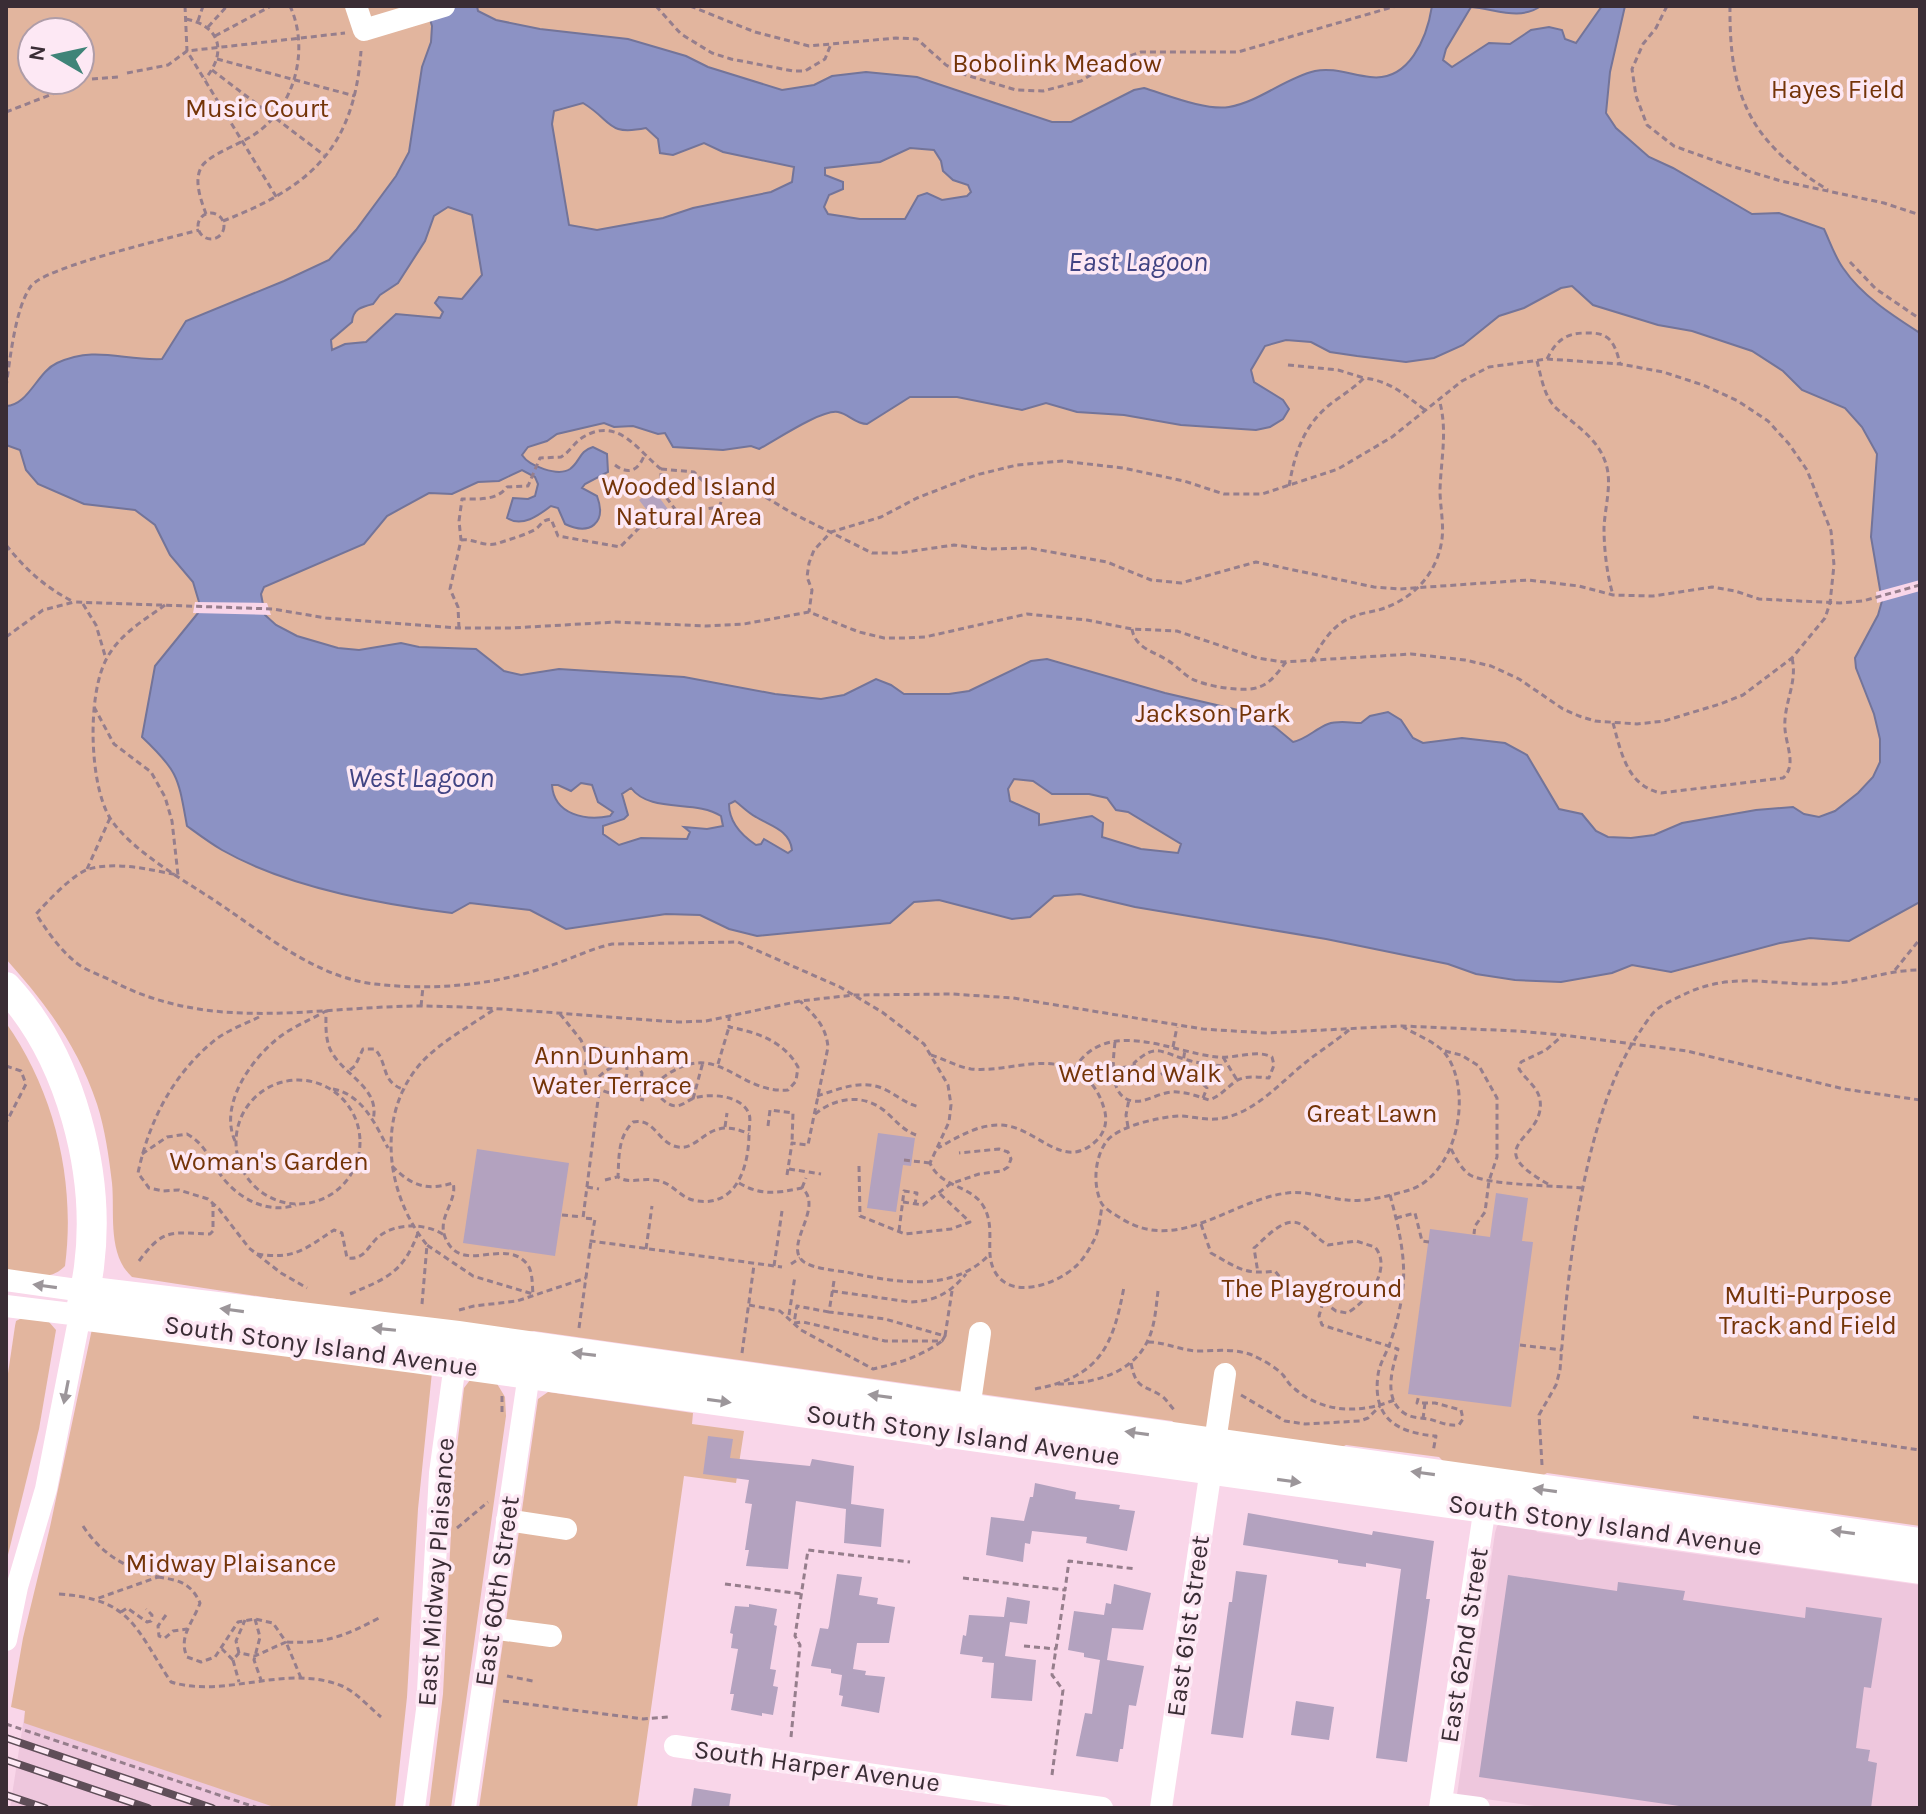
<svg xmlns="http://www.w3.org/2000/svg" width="1926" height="1814" font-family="Karla,sans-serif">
<rect width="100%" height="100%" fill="#f9d6e9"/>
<g fill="#eec7dd">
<path d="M1503 1522 1533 1524 1537 1532 1920 1585V1808H1548L1457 1795 1495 1533 1497 1526Z"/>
<path d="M25 1711 369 1808H10Z"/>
</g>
<g fill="#e2b59e" fill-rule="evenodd">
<path d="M6 6H1920V1526L1547 1473 1537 1479 1449 1467 1439 1457 1346 1445 1336 1450 1183 1429 1172 1421 534 1331 512 1335 132 1277C107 1254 115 1213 112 1183 109 1157 105 1129 97 1104 77 1045 47 1005 6 959ZM32 32H80V80H32Z"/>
<path d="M6 1023C55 1092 76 1182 65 1266 49 1283 26 1275 6 1272Z"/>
<path d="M22 1318 49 1322 56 1330 39 1429 6 1563V1387L15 1326 16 1321Z"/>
<path d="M92 1329 432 1372 418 1509 407 1697 395 1808H277L24 1723 25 1711 11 1707 23 1638 50 1527Z"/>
<path d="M470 1380 496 1382 505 1397 506 1416 451 1808H429L443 1694 454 1472 464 1388Z"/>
<path d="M548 1392 693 1413 692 1424 744 1431 736 1483 684 1476 637 1808H479L538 1399Z"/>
</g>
<path fill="#8c92c4" stroke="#737499" stroke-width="2" fill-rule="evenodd" d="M426 6H477L478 11 496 20 540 29 628 39 686 56 708 67 782 90 814 85 832 76 866 72 917 77 1052 122H1071L1134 90 1144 88C1167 95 1206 111 1229 107 1259 102 1285 78 1315 71 1333 67 1352 75 1370 77 1409 82 1427 38 1432 6H1541C1519 21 1496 9 1471 7L1446 49 1443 60 1452 67 1489 43 1510 44 1531 30 1549 27 1562 30 1565 39 1576 43 1602 6H1625L1610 72 1606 113 1616 128 1649 157 1673 168 1752 214 1779 213 1824 229C1830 242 1835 257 1843 268 1862 296 1892 315 1920 333V902L1849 941 1810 938 1780 943 1671 972 1632 965 1612 973 1561 982 1515 980 1476 974 1448 964 1326 939 1135 907 1080 894 1054 896 1030 917 1012 919 939 900 914 902 890 923 757 936 729 929 700 915 666 914 566 929 530 910 470 903 452 913C379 904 287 887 222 850 210 843 198 834 187 826 178 777 179 772 142 737L155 666 198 613 199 602 193 582 170 555 155 525 135 510 84 504 38 484 26 470 20 450 6 445V406C29 405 37 372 57 363 96 345 123 361 162 359L186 321 284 281 329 260 356 230 396 176 409 152 422 67 431 42 432 26ZM583 103C613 121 606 136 646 128L658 139 660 153 673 155 704 143 723 152 794 167 792 182 771 192 693 208 663 218 597 230 569 225 552 124 554 111ZM910 148 934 150 941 161 943 171 953 180 968 185 971 192 967 196 942 200 927 193 918 196 905 219H860L828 214 824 207 829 195 843 189V182L825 175V168L880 162ZM448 207 472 215 482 275 462 299 439 297 435 303 443 312 440 318 396 314 366 342 345 344 332 350 331 340 352 322C353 309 361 307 373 304L380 295 398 283 425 241 434 216ZM1572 286 1593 305 1658 325 1692 331 1752 351 1783 371 1802 390 1845 408 1862 427 1877 454 1871 537 1882 601 1878 615 1855 658 1856 668 1874 714 1880 739V762L1873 777 1858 793 1835 811 1819 817 1804 814 1793 807 1756 810 1682 823 1654 835 1631 838 1608 837 1596 831 1582 814 1559 809 1527 755 1505 743 1462 738 1423 743 1413 738 1401 720 1388 712 1370 716 1361 723C1350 723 1339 720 1328 724 1315 729 1307 739 1293 742L1275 727 1238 710 1165 693 1047 659 1031 661 969 691 949 694H904L891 685 876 679 844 695 821 699 775 694 684 677 559 669 521 675 504 671 476 649 419 647 401 643 359 650 338 648 297 636 276 625 265 615 261 594 264 587 364 544 387 516 429 493 452 494 478 482 499 481 522 470 535 477 538 484 535 496 528 499 513 498 507 518C522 528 539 515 551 506L558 508 565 524C590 536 607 523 597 496L582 488 585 484 608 472 607 454 593 447C579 451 580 462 570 469 558 477 529 466 522 455L528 447 547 441 557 434 604 423 614 427 633 426 658 434 665 433 673 447 723 450 751 446 759 449C776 440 822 409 838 412 849 414 855 424 867 424L910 397H957L1022 410 1046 403 1077 412 1124 415 1181 425 1256 430 1270 427 1283 419 1289 409 1283 400 1254 382 1251 370 1265 346 1286 340 1311 342 1330 352 1357 356 1406 362 1434 358 1463 345 1499 316 1524 308 1561 288ZM1014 779 1033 781 1052 794H1089L1107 798 1116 810 1128 812 1181 844 1178 853 1141 849 1102 837 1103 823 1092 816 1039 825V814L1010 801 1008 789ZM581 783 592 785 598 802 613 812 610 816C586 821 554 815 552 785H558L571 791ZM631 788C651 814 695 799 721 816L723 826 707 829 684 827 690 832 687 839 641 838 619 845 603 834V826L624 819 628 815 622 794ZM735 801C742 806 748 813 756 817 770 826 790 830 792 850L788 853 764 839 761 844 756 845C741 835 729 822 729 804Z"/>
<g fill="#f9d6e9">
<path d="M1920 580V591L1877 603 1876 592Z"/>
<path d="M195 602 267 603 271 615 193 613Z"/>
</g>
<g fill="#b3a2bf">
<path d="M653 489 670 512 657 523 639 500Z"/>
<path d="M878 1133 915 1138 911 1166 903 1165 896 1212 867 1208Z"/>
<path d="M477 1149 569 1163 555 1256 463 1243Z"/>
<path d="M1496 1193 1528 1198 1522 1241 1533 1242 1511 1407 1408 1394 1430 1229 1490 1237Z"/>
<path d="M708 1436 733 1439 730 1458 810 1466 812 1459 854 1466 851 1504 884 1509 881 1547 844 1543 846 1509 796 1501 788 1569 746 1566 749 1550H745L752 1504 745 1503 749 1480 703 1474Z"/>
<path d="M1035 1483 1076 1492 1075 1499 1120 1505 1119 1509 1135 1511 1127 1551 1086 1543 1087 1537 1032 1531 1030 1544 1025 1543 1023 1562 986 1555 991 1517 1024 1521 1030 1497H1033Z"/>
<path d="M1248 1513 1372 1535 1373 1531 1434 1541 1426 1599H1430L1407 1762 1376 1758 1401 1569 1366 1563V1567L1338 1563V1560L1243 1545Z"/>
<path d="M1236 1571 1267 1575 1243 1738 1211 1734 1229 1602H1232Z"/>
<path d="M837 1574 862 1577 859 1595 878 1598 877 1604 895 1607 889 1643H857L853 1669 866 1671 865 1675 885 1677 879 1713 841 1706 843 1696 839 1695 842 1675 831 1673V1669L811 1666 820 1628 828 1629 829 1626Z"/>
<path d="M1508 1575 1617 1591 1618 1582 1685 1591 1683 1600 1805 1618 1806 1607 1882 1618 1871 1688 1864 1687 1856 1748 1870 1750 1868 1761 1877 1763 1871 1808H1693L1479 1777Z"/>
<path d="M1114 1584 1151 1593 1143 1630 1112 1628 1107 1660 1144 1666 1136 1706 1129 1705 1123 1749H1120L1118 1762 1076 1756 1085 1713 1092 1714 1100 1660 1084 1657V1653L1068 1650 1074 1611 1104 1615 1106 1603 1111 1604Z"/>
<path d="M1007 1597 1030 1601 1027 1624 1010 1622 1005 1656 1036 1660 1032 1701 991 1698 994 1663 982 1662 983 1657 960 1654 963 1635 966 1636 969 1615 1004 1617Z"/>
<path d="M749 1604 777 1609 774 1625 777 1626 770 1669 776 1670 773 1686 778 1687 773 1715 762 1713V1716L731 1710 734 1694H730L738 1649 731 1648 733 1634 730 1633 735 1606 749 1607Z"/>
<path d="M1296 1701 1334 1707 1329 1740 1291 1735Z"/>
<path d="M694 1788 731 1794 729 1808H691Z"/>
</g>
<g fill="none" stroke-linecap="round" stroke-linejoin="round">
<g stroke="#967e8c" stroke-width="3" stroke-dasharray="6 4" stroke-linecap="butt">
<path d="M185 6 187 51 277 198"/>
<path d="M656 6 681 34 712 53 731 59 793 71H805L825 59 831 44"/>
<path d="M690 6 755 32 809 46 896 38 917 39 946 65 963 74 1016 90 1043 91 1081 81 1108 64 1141 52H1238L1396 6"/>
<path d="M1667 6 1656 28 1643 44 1632 69 1636 96 1647 125 1674 146 1721 163 1781 181 1884 203 1920 215"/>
<path d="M1730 6C1729 96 1750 142 1828 190"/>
<path d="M186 19C221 26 227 53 205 79"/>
<path d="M198 21 203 6"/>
<path d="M208 27 227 6"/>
<path d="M215 36 271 6"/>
<path d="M217 59 355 96"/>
<path d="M212 70 324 155"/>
<path d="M127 73 168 65 187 51 345 33"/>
<path d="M92 79 118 77"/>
<path d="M6 112 81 83"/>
<circle cx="211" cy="226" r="13"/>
<path d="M206 214C201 200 193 180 202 166 210 154 243 143 255 134 295 107 310 49 290 6"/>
<path d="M223 221C310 187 354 149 361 51"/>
<path d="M1850 262 1876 289 1920 319"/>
<path d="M1547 359C1556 341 1565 333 1586 333 1595 333 1603 333 1610 340 1616 347 1618 356 1620 364"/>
<path d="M1537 361C1541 376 1544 396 1555 407 1573 424 1596 436 1605 461 1613 482 1605 505 1604 528 1604 549 1607 575 1613 595"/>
<path d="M1288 365 1338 370 1364 378"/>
<path d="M6 387C10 360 15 308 31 286 45 267 170 238 199 230"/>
<path d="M615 465C628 475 638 471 644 456"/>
<path d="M661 469 694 472 705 483 722 490 724 495 719 507 679 513"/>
<path d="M1289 486C1295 452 1304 424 1333 402 1344 394 1354 388 1364 378 1390 381 1404 394 1425 410"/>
<path d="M757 492 792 513 872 553H899L954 545 988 549 1029 548 1107 562 1151 580 1181 583 1256 562 1374 587 1399 589 1528 580 1579 586 1613 595 1653 596 1712 587 1735 591 1759 599 1840 603 1863 601 1920 585"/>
<path d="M6 545C26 570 46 588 74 602"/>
<path d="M83 604 96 625 106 659"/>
<path d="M165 605C144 620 119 635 107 658 87 693 89 784 110 818 133 854 195 886 230 911 273 941 321 978 375 984 433 991 495 985 549 966 571 959 590 949 612 944L738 942 840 987 882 1012 924 1044 948 1085 951 1105 949 1122 930 1163C940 1187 969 1185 982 1204 997 1226 984 1250 994 1270 1009 1301 1055 1285 1075 1267 1082 1261 1089 1250 1093 1242 1099 1232 1100 1218 1102 1206"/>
<path d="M459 628 458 607 450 589 461 540 459 521 462 499C477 499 497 501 507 487L528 486 540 458 561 457C570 452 575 441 585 436 619 417 638 451 661 469V479L656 484 678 513 654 529 647 520 620 547 558 536 551 519C542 520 542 524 536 529 526 535 510 539 499 543 484 548 474 538 461 540"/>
<path d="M1132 629C1135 648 1153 651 1167 660 1176 665 1183 674 1192 679 1206 686 1244 693 1259 687 1271 683 1279 671 1286 662"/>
<path d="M6 637 43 610 74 602 273 609 326 618 459 628H511L616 622 706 626 744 624 809 612 859 632 884 638H905L925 637 1027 614 1087 620 1132 629 1177 631 1257 658 1283 662 1411 654 1465 660 1491 666 1519 679 1563 709 1579 716 1595 721 1637 724 1664 721 1720 704 1743 695 1792 658 1825 618 1830 603 1834 565 1831 531 1807 470 1789 444 1768 421 1738 401 1703 385 1663 372 1620 364 1547 359 1489 367 1462 381 1392 437 1338 469 1262 494H1224L1184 481 1123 468 1062 461 1017 465 976 475 917 498 881 517 831 532 814 550 809 563 807 577 812 590 809 612"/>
<path d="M1311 662C1321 644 1332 625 1352 617 1363 612 1376 612 1387 607 1416 596 1438 571 1442 539 1444 523 1440 506 1440 490 1441 458 1448 430 1439 399"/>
<path d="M94 707 114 744 151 772 165 797 172 821 178 875C151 870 117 861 89 869 74 873 47 902 36 914 47 931 59 948 74 961 84 970 100 975 112 981 214 1034 315 1006 423 1006 509 1007 594 1017 679 1022L706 1021 800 1001 854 995 952 994 1013 998 1203 1029 1265 1033 1402 1026 1517 1031 1563 1035 1687 1051 1844 1089 1920 1100"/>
<path d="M1613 723C1621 752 1627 786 1661 793L1783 778C1797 766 1786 745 1785 729 1783 704 1798 683 1792 658"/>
<path d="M87 869 110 818"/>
<path d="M1895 970 1920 939"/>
<path d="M421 1006 423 987"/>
<path d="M560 1014 581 1040 588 1057"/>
<path d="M729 1015V1027C756 1032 784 1041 798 1067L796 1081 788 1090C734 1094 718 1033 657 1082V1094C663 1100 668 1106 677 1106 683 1105 689 1100 694 1098 710 1093 742 1095 749 1114 751 1119 749 1127 749 1133 749 1164 738 1207 697 1201 678 1198 674 1182 654 1180 641 1178 628 1184 618 1177 619 1156 618 1137 633 1122 654 1118 657 1140 674 1146 701 1155 705 1113 749 1134"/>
<path d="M259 1017C245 1024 228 1030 215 1040 173 1074 149 1121 138 1173L149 1188 163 1191 179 1190 208 1199 219 1209 249 1248 281 1273 307 1288"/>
<path d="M1349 1030C1337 1040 1323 1049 1310 1059 1282 1080 1253 1117 1215 1119 1203 1120 1191 1116 1179 1116 1160 1117 1117 1126 1106 1142 1095 1158 1093 1182 1100 1200 1103 1209 1113 1213 1122 1219 1179 1254 1231 1200 1287 1193 1306 1190 1328 1199 1347 1200 1366 1202 1388 1196 1406 1191 1457 1178 1475 1090 1444 1052 1435 1042 1415 1034 1403 1027"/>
<path d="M1173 1047 1177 1027"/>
<path d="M603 1048C608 1049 613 1049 617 1052 633 1062 628 1086 615 1094 585 1090 571 1060 603 1048Z"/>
<path d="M1445 1051 1461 1055 1479 1066 1497 1098V1157L1489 1181 1485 1212 1475 1226 1474 1234"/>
<path d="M931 1055C944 1059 958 1067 971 1069 1011 1073 1054 1048 1088 1080 1097 1089 1102 1100 1105 1112 1107 1122 1105 1131 1098 1139 1063 1175 1038 1126 1000 1125 976 1125 958 1137 938 1148"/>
<path d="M1223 1057 1237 1080"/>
<path d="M718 1064 729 1027"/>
<path d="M6 1066 21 1071 26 1084 6 1123"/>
<path d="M1182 1068 1185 1050"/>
<path d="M1074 1069C1107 1016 1170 1052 1217 1057 1236 1059 1256 1049 1272 1057L1274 1065 1269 1078C1258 1077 1246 1075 1236 1081 1226 1088 1221 1096 1209 1100 1197 1096 1184 1091 1171 1092 1161 1093 1151 1099 1141 1101 1107 1105 1113 1061 1115 1042"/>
<path d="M1111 1069 1134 1066"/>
<path d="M350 1070 355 1066 363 1049H375C389 1065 380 1082 405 1090"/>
<circle cx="298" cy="1142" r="62"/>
<path d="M592 1084C604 1070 617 1061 636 1063L642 1073 639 1099 644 1100"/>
<path d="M333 1089C363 1095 375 1124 388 1148"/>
<path d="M599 1092 583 1218 595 1219 591 1241 782 1267"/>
<path d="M817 1096C840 1089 863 1078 886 1090 898 1096 906 1104 920 1107"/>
<path d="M1203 1098 1207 1088 1187 1070 1178 1067 1152 1078 1137 1074 1134 1063C1154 1045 1158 1050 1181 1058 1195 1063 1211 1065 1226 1066"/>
<path d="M693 1099 703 1062"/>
<path d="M815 1114C836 1097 864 1093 886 1112 896 1121 903 1130 916 1135"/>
<path d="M768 1126 770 1110 793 1113 792 1143"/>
<path d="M725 1127 727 1113"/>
<path d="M1128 1127 1126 1115 1129 1099"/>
<path d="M235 1141C219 1105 250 1061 277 1039 292 1027 310 1020 326 1011 326 1024 325 1037 330 1049 342 1075 381 1087 373 1120"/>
<path d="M1451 1149C1456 1158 1461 1169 1470 1175 1487 1185 1559 1186 1584 1188"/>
<path d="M142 1154 167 1137 187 1134C207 1145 210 1162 223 1178 240 1200 269 1214 296 1205"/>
<path d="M904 1160 930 1163"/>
<path d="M392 1166C412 1186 426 1191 453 1183 458 1201 437 1217 445 1237 461 1277 504 1236 527 1264 533 1271 532 1285 533 1294L473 1276 427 1245"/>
<path d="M859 1166 860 1216 905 1234 951 1229 970 1222 939 1193"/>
<path d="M789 1169 821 1174"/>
<path d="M787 1175 792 1143 808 1145 828 1047C826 1026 815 1016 800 1001"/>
<path d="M605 1180 617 1177"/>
<path d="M739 1183C761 1196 778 1193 802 1188 825 1208 782 1246 804 1262 815 1269 833 1270 846 1272 894 1282 952 1294 990 1254"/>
<path d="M1548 1184C1477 1144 1546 1141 1540 1100 1538 1087 1526 1080 1519 1069L1521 1062 1546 1050 1563 1035"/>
<path d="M587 1187 599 1189"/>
<path d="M802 1188 806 1178"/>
<path d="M1390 1195C1398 1225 1406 1256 1403 1287 1401 1307 1396 1327 1389 1346 1385 1355 1379 1366 1378 1375 1372 1419 1398 1433 1436 1436L1433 1452"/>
<path d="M903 1202 923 1205 950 1184 979 1174 1002 1171 1008 1167 1011 1159 1008 1152 999 1149 959 1153"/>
<path d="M562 1215 582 1217"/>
<path d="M1396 1218 1415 1213 1422 1241 1429 1242"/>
<path d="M1201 1224 1211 1253C1238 1268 1244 1275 1275 1271L1286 1285 1292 1289 1304 1288 1336 1311 1347 1313C1367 1302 1393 1269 1375 1247L1356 1241 1328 1245C1318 1239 1311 1231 1302 1225 1285 1214 1266 1238 1254 1248L1258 1273"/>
<path d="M899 1231 904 1191 917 1193 915 1204"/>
<path d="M646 1249 652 1206"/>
<path d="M257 1254C294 1260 305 1249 334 1230L342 1233 347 1258C364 1260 367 1248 377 1238 395 1222 426 1223 444 1235"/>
<path d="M139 1261C164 1227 172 1233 210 1234L213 1231V1203"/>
<path d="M791 1264 800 1258"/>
<path d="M774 1266 782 1211"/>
<path d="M832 1291 910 1302C936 1301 950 1293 966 1274"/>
<path d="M350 1294C387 1278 403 1273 418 1233"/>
<path d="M1323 1302 1319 1316 1322 1325 1398 1349C1392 1369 1383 1399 1404 1413 1411 1418 1421 1418 1429 1419 1440 1422 1446 1426 1459 1425L1463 1419 1461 1410 1435 1403H1417L1419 1395"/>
<path d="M422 1304 427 1245C386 1195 375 1115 421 1063 441 1041 472 1025 496 1008"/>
<path d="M749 1305 780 1311 801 1330 873 1369C899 1363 920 1357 942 1341"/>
<path d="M459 1310 474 1306 517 1301 586 1278"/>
<path d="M829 1312 797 1306 794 1323 803 1322 885 1341H942L945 1336 885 1319 829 1312 834 1281"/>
<path d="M789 1315 795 1276"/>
<path d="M579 1328 591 1241"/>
<path d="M945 1336 952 1291"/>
<path d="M1148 1342C1164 1342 1180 1350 1196 1351 1215 1351 1233 1348 1252 1355 1261 1359 1276 1367 1283 1375 1287 1380 1289 1385 1295 1389 1323 1413 1360 1414 1394 1400"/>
<path d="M1520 1345 1562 1350"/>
<path d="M742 1353 754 1265"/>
<path d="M1131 1363C1136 1389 1142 1384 1162 1396 1167 1400 1171 1407 1176 1412"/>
<path d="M1058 1384C1091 1384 1133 1374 1148 1340 1155 1326 1156 1307 1158 1291"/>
<path d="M1035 1389C1100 1377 1113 1346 1124 1287"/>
<path d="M1241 1395 1285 1421 1305 1424 1360 1421 1368 1418 1380 1406"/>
<path d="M502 1396V1412"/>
<path d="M1693 1417 1920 1450"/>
<path d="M1423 1419 1425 1403"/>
<path d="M1542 1465 1539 1415 1556 1385 1560 1370C1568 1269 1583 1113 1641 1030 1645 1024 1650 1016 1655 1011 1664 1003 1677 998 1687 993 1736 971 1774 986 1825 984 1859 983 1885 970 1920 970"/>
<path d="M83 1526C102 1555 125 1567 158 1577L96 1599"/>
<path d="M457 1528 488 1502"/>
<path d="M158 1577C179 1580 191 1583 200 1603 193 1623 178 1636 187 1657L201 1662 215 1657 238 1622 255 1619 273 1623 286 1642 255 1656 239 1653 233 1660 222 1649"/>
<path d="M963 1578 1065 1590 1069 1561 1136 1569"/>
<path d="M725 1584 802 1594"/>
<path d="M59 1594C132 1599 135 1628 171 1682 226 1699 286 1663 342 1686 356 1692 369 1707 381 1717"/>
<path d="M121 1612 127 1608 147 1622 151 1621 152 1615 146 1609"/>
<path d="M166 1615 158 1626 159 1636 165 1638 173 1631 187 1629"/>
<path d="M255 1619 260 1637 254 1660 261 1680"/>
<path d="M1024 1646 1056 1649"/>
<path d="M239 1653 236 1641 245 1620"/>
<path d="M233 1660 239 1682"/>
<path d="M507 1676 533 1681"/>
<path d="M301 1678 286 1642C325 1644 345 1636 379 1618"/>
<path d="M503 1701 643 1719 668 1717"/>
<path d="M6 1724 258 1808"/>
<path d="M791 1737 800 1645 795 1636 808 1550 910 1562"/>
<path d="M1052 1775 1063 1690 1052 1675 1065 1590"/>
</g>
<g stroke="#fff" stroke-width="22">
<path d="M356 6 364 30 444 6"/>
<path d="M6 1280 84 1291"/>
<path d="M6 1306 80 1315 46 1489 17 1587 6 1640"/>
<path d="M967 1423 980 1333"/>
<path d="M507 1520 566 1529"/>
<path d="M491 1628 551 1636"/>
<path d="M675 1746 1102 1808"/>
<path d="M1441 1803 1479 1808"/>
<path d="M414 1808 427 1710 440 1473 455 1364"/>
<path d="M465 1808 529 1374"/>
<path d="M1161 1808 1225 1374"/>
<path d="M1440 1808 1487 1493"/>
</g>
<g stroke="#fff" stroke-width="30">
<path d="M6 987C71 1057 101 1173 89 1267 87 1283 83 1299 80 1315L415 1358 1920 1569"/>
<path d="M84 1291 458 1336 1920 1543"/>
</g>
<defs>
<g id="rail">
<path d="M6 1738 212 1808"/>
<path d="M6 1760 148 1808"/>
<path d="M6 1795 45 1808"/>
</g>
</defs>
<use href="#rail" stroke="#5f4e58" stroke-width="8"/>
<use href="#rail" stroke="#fde8f4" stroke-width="5" stroke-dasharray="15" stroke-linecap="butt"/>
</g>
<defs><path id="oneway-solid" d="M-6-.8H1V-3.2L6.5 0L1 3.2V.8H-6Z" transform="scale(2)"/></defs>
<g fill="#9c969a">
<use href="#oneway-solid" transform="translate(45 1286) rotate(-172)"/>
<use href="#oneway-solid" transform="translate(232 1310) rotate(-172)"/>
<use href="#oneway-solid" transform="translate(384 1329) rotate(-174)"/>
<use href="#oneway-solid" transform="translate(584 1354) rotate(-173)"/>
<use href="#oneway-solid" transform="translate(66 1392) rotate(101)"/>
<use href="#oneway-solid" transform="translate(880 1396) rotate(-172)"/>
<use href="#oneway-solid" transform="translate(719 1401) rotate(8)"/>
<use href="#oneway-solid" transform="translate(1137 1433) rotate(-172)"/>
<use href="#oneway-solid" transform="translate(1423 1473) rotate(-172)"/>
<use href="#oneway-solid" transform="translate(1289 1481) rotate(8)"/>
<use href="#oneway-solid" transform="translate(1545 1490) rotate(-172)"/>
<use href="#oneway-solid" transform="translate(1843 1532) rotate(-172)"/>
</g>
<g text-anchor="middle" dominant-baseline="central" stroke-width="7" stroke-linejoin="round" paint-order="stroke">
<g font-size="26" fill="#743408" stroke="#fde8f4">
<text x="1057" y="63">Bobolink Meadow</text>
<text x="1838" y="89">Hayes Field</text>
<text x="257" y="108">Music Court</text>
<text x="689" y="486">Wooded Island<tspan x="689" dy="30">Natural Area</tspan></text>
<text x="1213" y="713">Jackson Park</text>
<text x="612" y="1055">Ann Dunham<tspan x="612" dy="30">Water Terrace</tspan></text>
<text x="1140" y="1073">Wetland Walk</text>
<text x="1372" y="1113">Great Lawn</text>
<text x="269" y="1161">Woman's Garden</text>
<text x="1312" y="1288">The Playground</text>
<text x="1808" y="1295">Multi-Purpose<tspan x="1808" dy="30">Track and Field</tspan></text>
<text x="231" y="1563">Midway Plaisance</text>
</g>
<g font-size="26" fill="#3a2d35" stroke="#fde8f4">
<text transform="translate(321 1346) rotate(8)">South Stony Island Avenue</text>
<text transform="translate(963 1435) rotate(8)">South Stony Island Avenue</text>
<text transform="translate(1605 1525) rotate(8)">South Stony Island Avenue</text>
<text transform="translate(436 1572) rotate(-86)">East Midway Plaisance</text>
<text transform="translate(497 1591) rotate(-82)">East 60th Street</text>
<text transform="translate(1188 1626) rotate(-82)">East 61st Street</text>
<text transform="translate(1464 1645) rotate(-81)">East 62nd Street</text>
<text transform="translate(817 1766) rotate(8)">South Harper Avenue</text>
</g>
<g font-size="28" font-style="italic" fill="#414483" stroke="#fde8f4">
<text x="1138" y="261">East Lagoon</text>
<text x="421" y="777">West Lagoon</text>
</g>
</g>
<rect width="1926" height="1814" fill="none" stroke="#3a2d35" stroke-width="16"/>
<g transform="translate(56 56) rotate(279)"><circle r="38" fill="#fde8f4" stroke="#af9da8" stroke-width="2"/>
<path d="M0-6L14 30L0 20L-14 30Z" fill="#3f8478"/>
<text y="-12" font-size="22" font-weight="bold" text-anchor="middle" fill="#3a2d35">N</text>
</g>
</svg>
